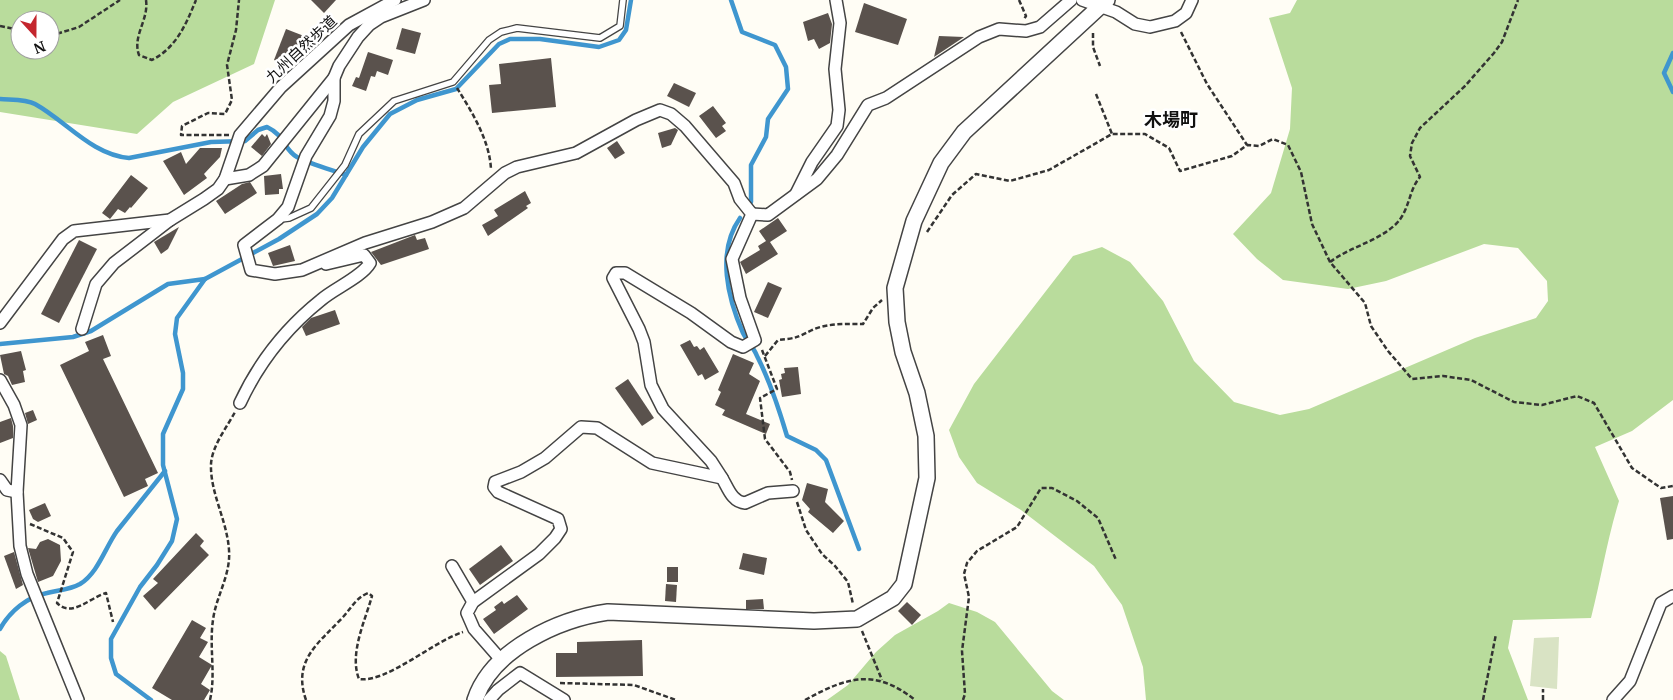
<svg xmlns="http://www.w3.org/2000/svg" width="1673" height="700" font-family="Merriweather,'Noto Sans JP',serif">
<rect width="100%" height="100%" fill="#fffdf5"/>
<g fill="#b9dc9c" fill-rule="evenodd">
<path d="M0 0H275L254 64 173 102 137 134 0 112ZM20 20H50V50H20Z"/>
<path d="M1297 0H1673V400L1632 431 1595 447 1619 501C1607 540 1601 579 1591 618L1513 620 1508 648 1528 700H1146L1143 667 1122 605 1094 566 1021 510 977 483 959 457 949 430 974 384 1073 256 1102 247 1130 262 1163 301 1194 361 1234 402 1280 415 1309 409 1475 338 1536 318 1548 301 1547 281 1518 248 1484 244 1386 281 1348 289 1283 280 1257 259 1233 234 1271 193 1290 129 1292 88 1269 18 1290 13Z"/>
<path d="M949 603 977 612 995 622 1052 691 1064 700H827L848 685 876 652 895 635 938 611Z"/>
<path d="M0 651 6 656 20 700H0Z"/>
</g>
<path fill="#d9e3c4" d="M1559 637 1557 689 1530 686 1534 638Z"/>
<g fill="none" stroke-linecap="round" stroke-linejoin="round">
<g stroke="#3f96cf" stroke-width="4.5">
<path d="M731 0 742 32 775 45 786 67 788 89 768 119 766 137 751 165V202"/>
<path d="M1673 53 1664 73 1673 92"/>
<path d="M0 99C10 100 26 99 35 104 66 121 92 155 129 158L211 142 245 141 258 130 267 127C286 136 283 149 297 157 310 164 332 170 346 175"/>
<path d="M740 218C716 252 728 299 743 333 747 341 754 348 757 356 770 381 779 409 787 436L816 450 826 460 859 549"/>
<path d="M0 344 73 337 91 331 168 284 205 279"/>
<path d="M0 629C10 611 27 597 47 593 59 590 69 590 80 584 98 573 105 548 117 531 133 511 149 491 165 471"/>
<path d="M151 700 116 674 111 658V639L140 587 157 565 172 541 177 519 163 465V434L183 389V373L175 334 177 318 205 279 279 239 317 214 332 198 363 147 390 114 417 100 456 89 499 44 510 39H540L599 47 619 40 626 30 631 0"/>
</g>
</g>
<g fill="#5a524d">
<path d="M311 0H336L324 13Z"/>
<path d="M864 3 907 19 898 45 855 32Z"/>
<path d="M828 13 832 24 830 43 819 49 814 39 808 41 803 22Z"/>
<path d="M402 28 421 33 415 54 396 49Z"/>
<path d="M286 29 304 36 291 67 274 60Z"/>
<path d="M939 36 964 37 934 57Z"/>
<path d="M368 52 393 60 388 75 377 71 375 77 371 76 366 91 352 86 356 77 359 78Z"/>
<path d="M551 58 556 107 492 113 489 85 501 84 499 64Z"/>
<path d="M674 83 696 93 689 107 667 96Z"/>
<path d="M713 106 726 123 722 126 726 131 716 138 699 116Z"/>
<path d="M675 128 678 130 671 145 662 148 658 133Z"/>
<path d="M262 134 265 137 267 134 271 144 262 156 251 147Z"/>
<path d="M617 141 625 153 615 159 607 148Z"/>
<path d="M200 148H222L220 157 204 174 207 178 184 195 163 161 181 152 186 164Z"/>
<path d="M281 174 283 189H279V194L265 195 264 176Z"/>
<path d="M131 175 148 188 131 208 130 207 125 213 118 209 110 219 102 213Z"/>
<path d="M250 182 257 193 225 214 216 201 242 184Z"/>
<path d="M525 191 531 203 526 206 528 208 488 236 482 225 498 216 494 210Z"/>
<path d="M778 218 787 231 770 242 778 254 746 274 740 262 760 250 758 246 766 241 759 231Z"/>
<path d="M179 227 168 249 161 254 154 242Z"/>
<path d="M415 235 417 240 425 238 429 249 381 265 371 252Z"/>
<path d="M79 240 97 249 59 323 41 314Z"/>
<path d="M290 245 295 261 273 266 268 253Z"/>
<path d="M768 282 782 288 768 318 754 312Z"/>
<path d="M335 310 340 324 306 336 302 327 311 318Z"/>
<path d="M103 335 111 356 103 359 158 473 145 479 148 486 124 497 60 365 89 351 85 342Z"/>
<path d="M690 340 694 347 697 346 700 350 704 347 719 372 705 380 702 374 698 376 680 345Z"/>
<path d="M21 351 26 370 23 371 25 382 12 385 8 376 4 374 0 355Z"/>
<path d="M733 354 754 363 749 374 760 381 746 414 770 424 766 434 722 415 725 410 715 405 721 392 718 390Z"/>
<path d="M798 367 801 394 782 397 779 380 782 379 781 374 785 373 784 368Z"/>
<path d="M628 379 654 418 642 426 615 388Z"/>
<path d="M33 410 37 420 28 424 25 413Z"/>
<path d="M11 418 13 426V438L0 443V422Z"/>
<path d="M807 483 828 489 825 502 844 521 833 533 808 512 810 509 802 500Z"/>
<path d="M1673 496V539L1667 540 1660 498Z"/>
<path d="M45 503 51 516 38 522 33 519 29 510Z"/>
<path d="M196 533 204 541 200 546 209 555 155 610 143 596 158 583 153 579Z"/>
<path d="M48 539 60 545 61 561 53 576 38 582 28 548 36 549 40 542Z"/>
<path d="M501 545 513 561 480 585 469 569Z"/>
<path d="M14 552 23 585 16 589 4 556Z"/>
<path d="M743 553 767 558 764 575 739 569Z"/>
<rect x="667" y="567" width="11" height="15"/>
<path d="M666 584 677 585 676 602 665 601Z"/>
<path d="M517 595 528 609 494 634 483 619 496 610 494 607 502 601 504 604Z"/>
<path d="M763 599 764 609H746V600Z"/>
<path d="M907 602 921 615 912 625 898 611Z"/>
<path d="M192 620 206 628 200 638 208 642 199 657 212 665 201 684 210 690 204 700H172L152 688Z"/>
<path d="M642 640 643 676 556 677V653H577V642Z"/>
</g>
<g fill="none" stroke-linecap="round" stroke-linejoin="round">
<defs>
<path id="service" d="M281 219 289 218 311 208 345 165 359 134 394 101 453 82 489 40 501 32 517 28 600 38 620 26 623 0"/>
<g id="minor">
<path d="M424 0 381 17 369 25 358 37 339 66 334 78V101L330 116 306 156 288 207 278 219 244 245 251 270 275 274 302 270 365 243 432 222 464 208 505 173 517 167 576 153 636 120 660 110 671 114 685 126 734 183 740 199 752 214 732 259 740 298 755 340 743 347 731 342 691 313 625 273H616L613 278 639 329 644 342 651 385 663 409 711 461 722 478 652 463 597 428 581 427 545 458 521 472 495 482 494 487 498 492 558 519 561 529 555 538 539 554 473 602 467 613 474 629 502 661"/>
<path d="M1082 0 1116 12 1135 24 1150 27 1175 21 1186 13 1192 0"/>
<path d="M225 179 249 175 263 166 334 78"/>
<path d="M796 194 812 162 837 126 839 110 835 69 840 23 836 0"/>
<path d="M752 214 768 215 817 179 837 155 868 105 886 98 979 37 999 29 1026 31 1040 27 1071 0"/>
<path d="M0 323 63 239 74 231 170 220 204 199 218 189 225 179 240 135 281 87 349 25 395 0"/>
<path d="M82 329 96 284 114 263 170 220"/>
<path d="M0 380 14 405 21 425 17 492 20 546 27 574 78 700"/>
<path d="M240 403C259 362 286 328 321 300 333 289 362 277 370 263L364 255 326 264"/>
<path d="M722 478C728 488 732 502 745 503L768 493 793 491"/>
<path d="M0 480 7 490 17 492"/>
<path d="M452 566 473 602"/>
<path d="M489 700 498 690 520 673 564 700"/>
<path d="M1613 700 1630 681 1661 603 1673 596"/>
</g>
<path id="tertiary" d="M475 700C492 649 559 619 608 612L814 621 857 619 893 598 904 584 927 478 926 436 917 393 903 352 897 322 895 288 914 221 941 163 964 132 1107 0"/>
</defs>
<use href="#service" stroke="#444" stroke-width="8"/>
<use href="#minor" stroke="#444" stroke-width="14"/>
<use href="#tertiary" stroke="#444" stroke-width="18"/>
<g stroke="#333" stroke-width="2.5" stroke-dasharray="5 2.5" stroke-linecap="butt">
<path d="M146 0C149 20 132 36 139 55L152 60C177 47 186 24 196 0"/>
<path d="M1019 0 1026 16 1024 19"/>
<path d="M0 26 20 30"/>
<path d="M1181 32 1207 84 1247 145"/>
<path d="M1093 33V47L1100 66"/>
<path d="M50 36 79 27 120 0"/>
<path d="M457 88C472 112 490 141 491 170"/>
<path d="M1096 94 1112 134"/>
<path d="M229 135H181L182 126 208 113 225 114 232 100 227 65 236 30 239 0"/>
<path d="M927 232 952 195 976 174 1010 181 1049 170 1112 134H1145L1169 148 1180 171 1232 156 1247 145 1259 146 1273 139 1288 145 1301 172 1312 224 1330 262 1365 303 1371 326 1388 351 1412 379 1443 376 1471 380 1514 402 1542 405 1577 396 1594 403 1632 468 1661 488 1673 486"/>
<path d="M1330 262C1350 247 1376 242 1395 225 1410 211 1408 191 1420 177L1410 156 1412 143 1420 128 1465 86 1494 53 1502 42 1518 0"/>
<path d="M762 350 777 389 760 398 765 439 790 472 792 480"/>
<path d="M765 356 778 340C797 338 796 338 812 330 827 323 847 324 863 324L873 308 882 300"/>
<path d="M797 502 806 530 822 554 835 566 848 582 853 604"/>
<path d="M30 524 63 538 73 552 57 603C72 618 89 598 106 593L113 622"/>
<path d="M862 631 882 680"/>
<path d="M560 683 634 685 676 700"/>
<path d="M210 700C216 674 209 647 213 620 216 596 231 575 229 550 227 520 210 493 211 464 212 446 227 427 235 412"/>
<path d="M306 700C292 660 319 643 343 617 352 607 356 598 368 593L372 596C365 621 349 654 359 679 387 683 432 642 463 632"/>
<path d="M805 700C847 677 875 668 915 700"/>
<path d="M963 700 965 694 962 651 969 597 964 574 967 563 977 551 1017 527 1041 488H1052L1077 501 1098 518 1116 560"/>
<path d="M1483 700 1496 634"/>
<path d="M1543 700V689"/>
</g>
<use href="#service" stroke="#fff" stroke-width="5.5"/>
<use href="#minor" stroke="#fff" stroke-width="11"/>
<use href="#tertiary" stroke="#fff" stroke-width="15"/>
</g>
<g text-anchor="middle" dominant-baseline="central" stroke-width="5" stroke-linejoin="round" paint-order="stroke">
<g font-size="15" fill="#111" stroke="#fff">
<text transform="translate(301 49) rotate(-43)">九州自然歩道</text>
</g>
<g font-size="18" font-weight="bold" fill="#111" stroke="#fff">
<text x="1171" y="119">木場町</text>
</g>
</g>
<g transform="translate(35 35) rotate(159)"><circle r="24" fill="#ffffff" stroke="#a0a0a0"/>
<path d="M0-4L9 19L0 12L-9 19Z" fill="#c4262e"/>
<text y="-8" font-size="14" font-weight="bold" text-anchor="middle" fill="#111111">N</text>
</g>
</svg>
